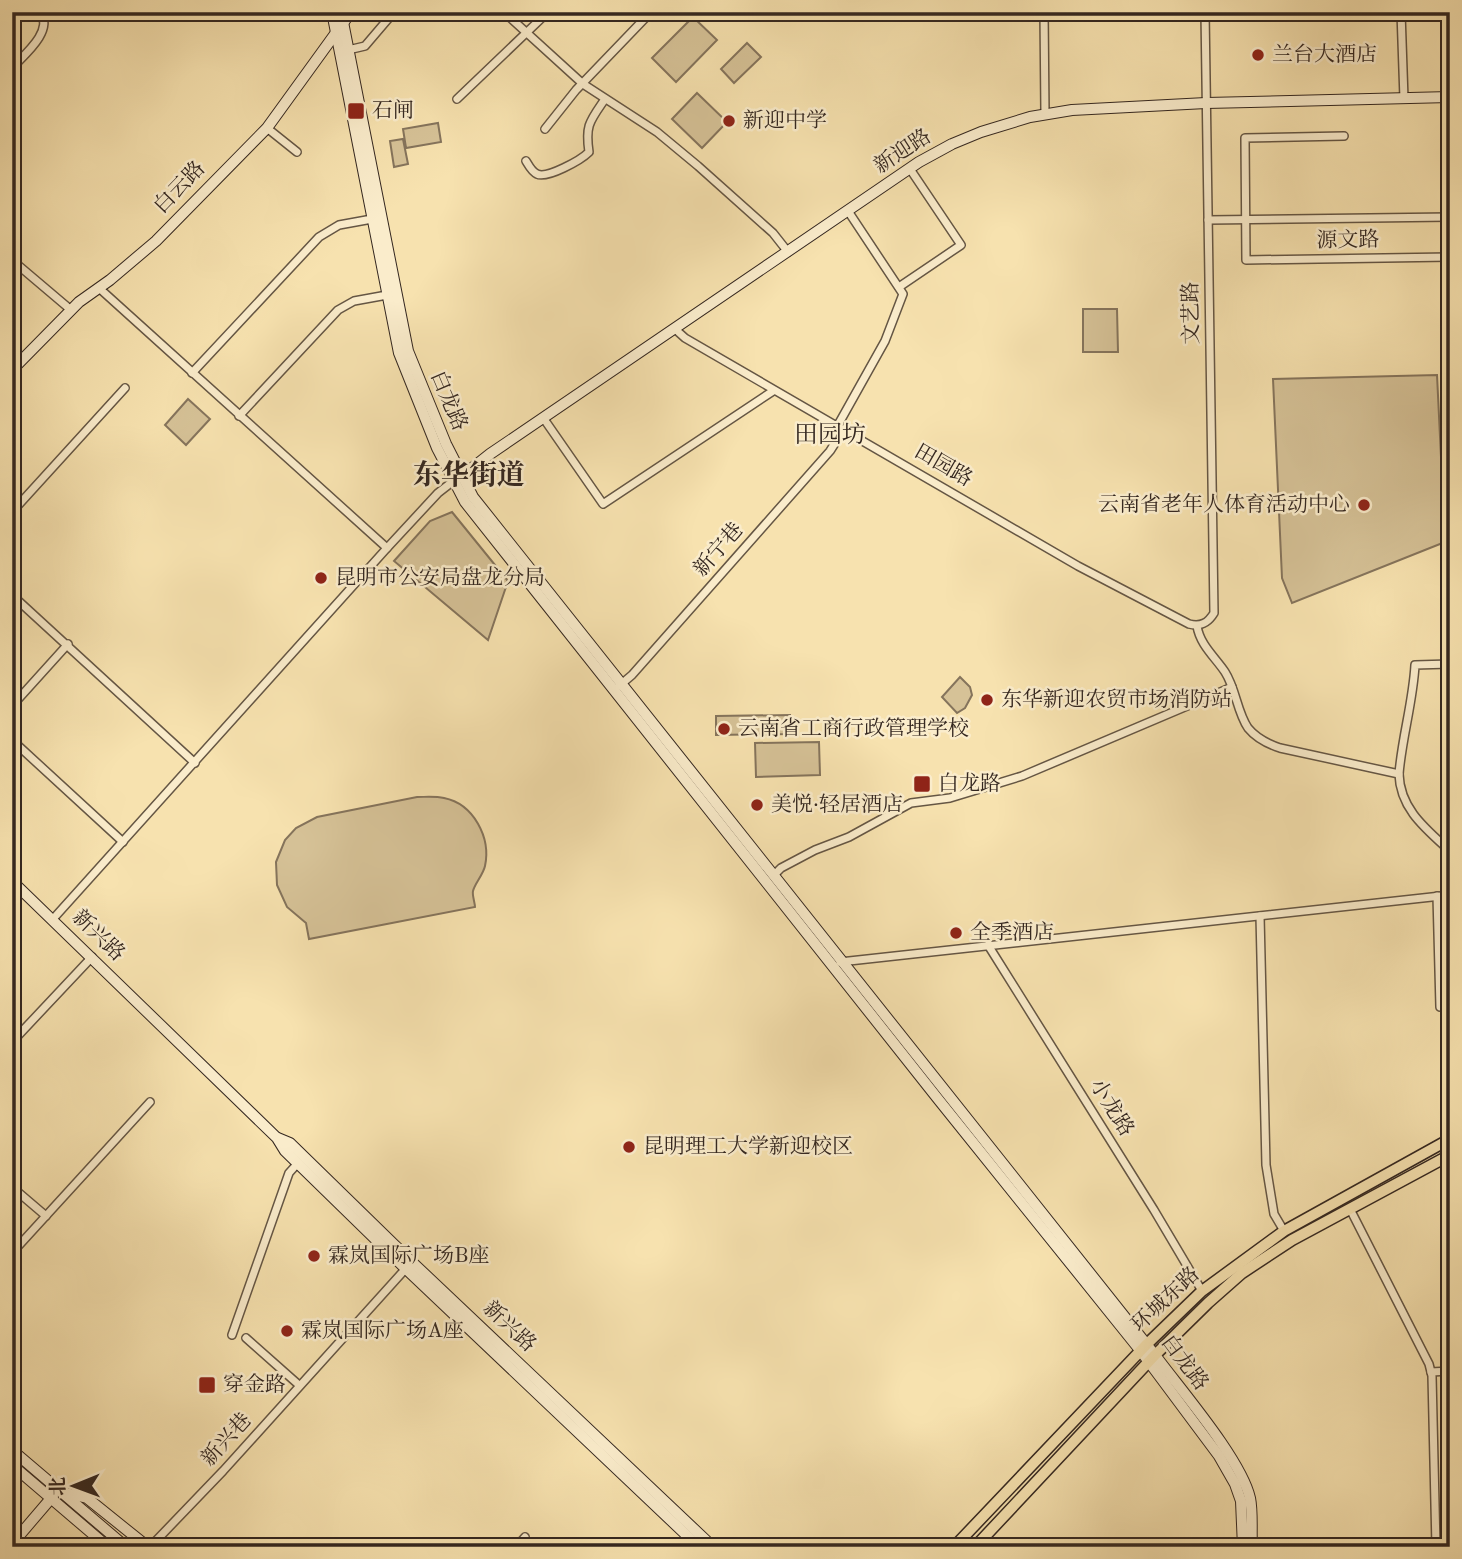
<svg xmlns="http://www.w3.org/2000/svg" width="1462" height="1559" font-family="'Old Standard TT','Noto Serif SC',serif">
<rect width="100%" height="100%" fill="#f7e2af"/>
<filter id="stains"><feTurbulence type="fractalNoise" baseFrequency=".00286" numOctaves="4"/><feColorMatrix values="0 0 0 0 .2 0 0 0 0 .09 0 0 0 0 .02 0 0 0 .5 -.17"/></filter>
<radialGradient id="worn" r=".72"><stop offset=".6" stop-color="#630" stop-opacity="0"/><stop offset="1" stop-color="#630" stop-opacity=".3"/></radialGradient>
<g fill="#d6c297" stroke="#85745c" stroke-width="2">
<path d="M693 17 717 40 676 82 652 58Z"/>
<path d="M747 43 761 57 734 83 721 69Z"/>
<path d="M697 93 727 122 702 148 672 119Z"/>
<path d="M438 123 441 142 406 148 403 129Z"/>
<path d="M403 139 408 164 394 167 390 141Z"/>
<path d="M1083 309H1117L1118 352H1083Z"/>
<path d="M1437 375 1441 457 1450 470V540L1292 603 1282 578 1273 379Z"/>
<path d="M188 399 210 419 186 445 165 425Z"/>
<path d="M452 512 508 581 488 640 394 561 430 521Z"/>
<path d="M960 677 970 687 972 695 965 708 957 713 942 697Z"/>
<path d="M790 715V734L716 735V716Z"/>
<path d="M819 742 820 775 756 777 755 743Z"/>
<path d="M417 797C426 797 435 796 444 798 474 804 491 838 485 866 483 875 475 883 473 891 472 895 475 903 475 907L309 939 306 923 287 907 277 885 276 862 285 840 296 828 317 817Z"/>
</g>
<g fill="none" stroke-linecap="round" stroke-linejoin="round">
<defs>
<g id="street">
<path d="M504 12 583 84 657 132 698 166 773 233 788 252"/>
<path d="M1044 12 1045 114"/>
<path d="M1401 12 1404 99"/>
<path d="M348 50 365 46 394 12"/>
<path d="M12 68C25 54 53 32 41 12"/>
<path d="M457 99 548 12"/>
<path d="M267 128 297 152"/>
<path d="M545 129 576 90 651 12"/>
<path d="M1344 136 1245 138 1246 260 1450 257"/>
<path d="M526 161C529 166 532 172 537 174 547 179 581 160 589 152 585 125 590 121 605 99"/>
<path d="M1208 220 1450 217"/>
<path d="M12 260 71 310"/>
<path d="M899 287 961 245 910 169"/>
<path d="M99 288 387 548"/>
<path d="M675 329 685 338 1078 566 1189 624C1201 627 1208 623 1214 613L1205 12"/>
<path d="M192 373 319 237 339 225 372 219"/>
<path d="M239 416 338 310 354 301 387 295"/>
<path d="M544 419 603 504 773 391"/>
<path d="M838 425 885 341 903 294 848 211"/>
<path d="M12 512 125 388"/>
<path d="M1450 580V585"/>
<path d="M12 595 195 763"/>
<path d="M1197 626C1200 645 1215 657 1225 672 1236 689 1237 712 1248 728 1257 739 1268 744 1280 748L1399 774C1400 809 1426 829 1450 851"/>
<path d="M619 686 632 675 830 451 844 429"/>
<path d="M12 706 68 644"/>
<path d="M12 740 123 842"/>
<path d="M1399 774C1402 737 1413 702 1415 665L1450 664"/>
<path d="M774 875 781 868 815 850 849 837 911 803 950 798 1022 776 1232 687"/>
<path d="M1437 896 1440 1007"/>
<path d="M1260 916 1266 1165 1274 1214 1284 1231"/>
<path d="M53 919 387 548 438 493 456 479"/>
<path d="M988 945 1154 1210 1202 1291"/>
<path d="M840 962 1450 895"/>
<path d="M12 1042 92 957"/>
<path d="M12 1187 46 1216"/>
<path d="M1350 1209 1429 1364 1432 1376 1436 1547"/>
<path d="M12 1253 150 1102"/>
<path d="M232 1335 289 1173 298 1163"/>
<path d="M246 1338 299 1385"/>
<path d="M1431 1372 1450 1371"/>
<path d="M150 1547 223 1471 409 1265"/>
<path d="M516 1547 525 1537"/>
</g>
<g id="secondary">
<path d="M332 12 399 353 437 448 465 502 938 1099 1140 1350 1219 1456 1235 1484 1241 1501 1243 1547"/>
<path d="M341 12 408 351 446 444 473 497 1155 1355C1180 1389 1241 1459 1250 1498 1253 1513 1251 1531 1252 1547"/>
<path d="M12 370 79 302 110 280 156 241 267 128 351 12"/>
<path d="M461 477 490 454 919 162 952 144 981 132 1030 117 1072 110 1206 103 1450 97"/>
<path d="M12 881 277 1138 285 1151 406 1269 699 1547"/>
<path d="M278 1138 290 1143 412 1262 713 1547"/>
<path d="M12 1450 126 1547"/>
<path d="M12 1465 108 1547"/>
<path d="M62 1492 87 1498 148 1547"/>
<path d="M12 1544 53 1496"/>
</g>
<g id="primary">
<path d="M954 1547 1147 1344 1202 1291 1284 1231 1450 1139"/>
<path d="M975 1547 1155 1355 1208 1303 1242 1273 1292 1240 1450 1155"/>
</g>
</defs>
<use href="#street" stroke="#655644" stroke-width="10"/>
<use href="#secondary" stroke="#342720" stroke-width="12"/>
<use href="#primary" stroke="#342720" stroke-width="13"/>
<use href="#street" stroke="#faeccb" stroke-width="7"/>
<use href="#secondary" stroke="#faeccb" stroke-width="10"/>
<use href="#primary" stroke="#f7e2af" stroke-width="10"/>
</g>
<g fill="#8f2418" stroke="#faeccb" stroke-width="2.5">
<circle cx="1258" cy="55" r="7"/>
<rect x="347" y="102" width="18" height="18" rx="3.5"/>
<circle cx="729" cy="121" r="7"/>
<circle cx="1364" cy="505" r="7"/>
<circle cx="321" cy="578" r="7"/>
<circle cx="987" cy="700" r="7"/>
<circle cx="724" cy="729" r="7"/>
<rect x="913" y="775" width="18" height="18" rx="3.5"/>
<circle cx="757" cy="805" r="7"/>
<circle cx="956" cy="933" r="7"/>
<circle cx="629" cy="1147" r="7"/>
<circle cx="314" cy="1256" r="7"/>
<circle cx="287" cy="1331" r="7"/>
<rect x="198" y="1376" width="18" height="18" rx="3.5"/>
</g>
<g text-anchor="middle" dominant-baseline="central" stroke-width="5" stroke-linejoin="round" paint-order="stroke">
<g font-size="21" fill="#342720" stroke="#faeccb" text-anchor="start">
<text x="1272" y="55">兰台大酒店</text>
<text x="372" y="111">石闸</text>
<text x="743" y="121">新迎中学</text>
<text x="1350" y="505" text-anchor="end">云南省老年人体育活动中心</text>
<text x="335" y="578">昆明市公安局盘龙分局</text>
<text x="1001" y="700">东华新迎农贸市场消防站</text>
<text x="738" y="729">云南省工商行政管理学校</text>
<text x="938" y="784">白龙路</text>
<text x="771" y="805">美悦·轻居酒店</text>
<text x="970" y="933">全季酒店</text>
<text x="643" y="1147">昆明理工大学新迎校区</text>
<text x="328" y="1256">霖岚国际广场B座</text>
<text x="301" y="1331">霖岚国际广场A座</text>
<text x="223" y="1385">穿金路</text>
</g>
<g font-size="21" fill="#342720" stroke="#faeccb">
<text transform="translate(903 152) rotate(-33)">新迎路</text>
<text transform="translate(180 188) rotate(-46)">白云路</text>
<text transform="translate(1348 241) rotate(-1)">源文路</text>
<text transform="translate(1192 313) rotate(-91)">文艺路</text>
<text transform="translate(448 401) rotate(67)">白龙路</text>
<text transform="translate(943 466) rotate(30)">田园路</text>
<text transform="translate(719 550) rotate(-49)">新宁巷</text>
<text transform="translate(98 936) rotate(44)">新兴路</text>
<text transform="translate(1111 1108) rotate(58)">小龙路</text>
<text transform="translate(1166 1300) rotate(-43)">环城东路</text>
<text transform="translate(509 1327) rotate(43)">新兴路</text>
<text transform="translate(1184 1363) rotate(53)">白龙路</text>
<text transform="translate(227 1440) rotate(-48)">新兴巷</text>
</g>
<g font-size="24" fill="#342720" stroke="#faeccb">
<text x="830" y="436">田园坊</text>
</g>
<g font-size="28" font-weight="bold" fill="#342720" stroke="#faeccb">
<text x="469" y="477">东华街道</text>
</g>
</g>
<rect width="1462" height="1559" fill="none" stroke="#f7e2af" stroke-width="42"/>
<rect x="14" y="14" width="1434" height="1531" fill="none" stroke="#342720" stroke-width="3.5"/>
<rect x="21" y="21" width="1420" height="1517" fill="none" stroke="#342720" stroke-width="2"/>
<g transform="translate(74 1486) rotate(269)" stroke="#faeccb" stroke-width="5" paint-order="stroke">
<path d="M0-5L12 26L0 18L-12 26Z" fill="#342720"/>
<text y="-10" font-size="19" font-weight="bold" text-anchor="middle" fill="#342720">北</text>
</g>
<rect width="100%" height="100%" filter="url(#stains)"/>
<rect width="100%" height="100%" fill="url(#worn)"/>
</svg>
